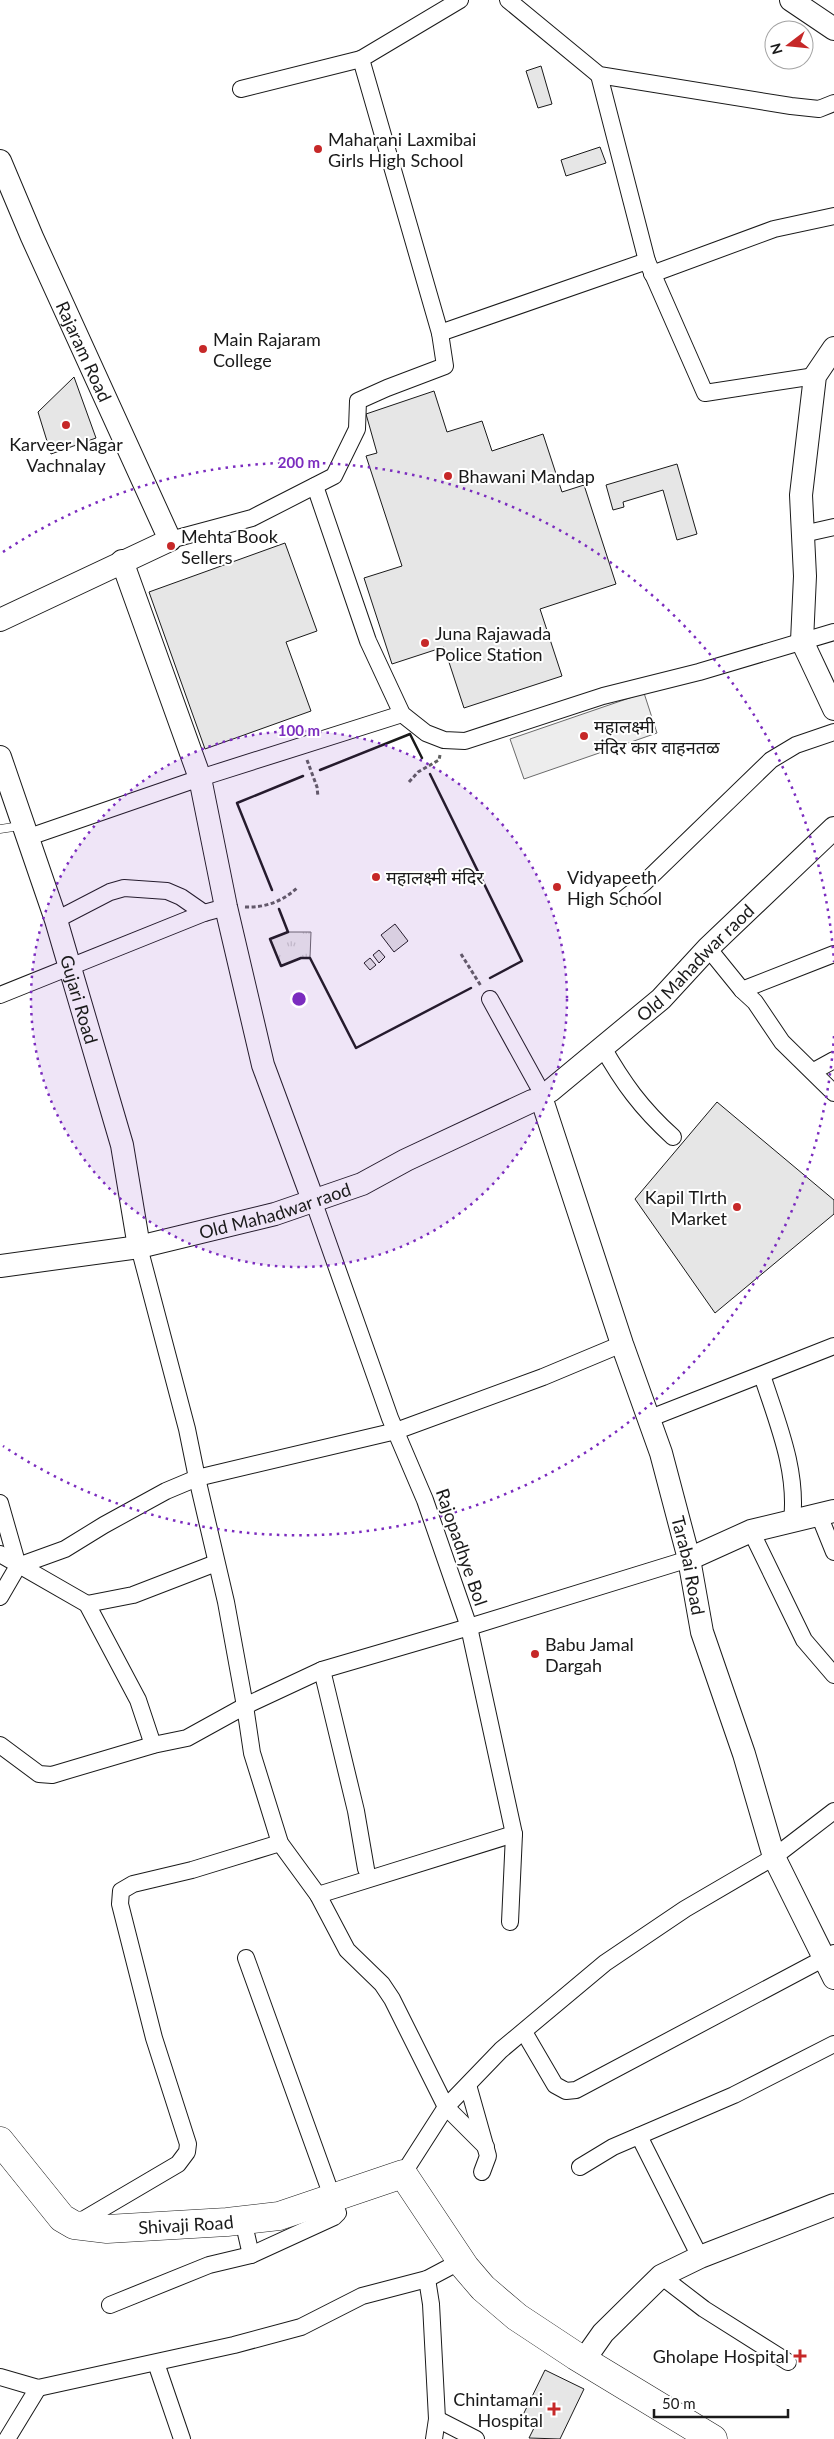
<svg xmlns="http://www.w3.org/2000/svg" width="834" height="2439" font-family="Lato,'Noto Sans Devanagari',sans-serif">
<defs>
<pattern id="park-tufts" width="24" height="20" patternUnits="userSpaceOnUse" patternTransform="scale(1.25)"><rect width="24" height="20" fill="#ededed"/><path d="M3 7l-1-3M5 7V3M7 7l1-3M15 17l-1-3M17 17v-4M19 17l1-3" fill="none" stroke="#cbcbcb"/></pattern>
</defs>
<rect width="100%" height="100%" fill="#fff"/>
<path fill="url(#park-tufts)" stroke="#6a6a6a" d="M288 932H311L310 958H301L281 966 270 939Z"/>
<path fill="#ededed" stroke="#6a6a6a" d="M644 693 657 733 524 779 510 739Z"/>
<g fill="#e6e6e6" stroke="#1a1a1a">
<path d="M541 66 552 104 538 108 526 71Z"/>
<path d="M600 147 606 163 566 176 561 160Z"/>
<path d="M74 377 96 438 51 454 38 412Z"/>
<path d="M434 391 447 432 482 421 492 451 543 434 562 492 584 485 616 584 540 609 562 676 464 708 444 647 392 664 364 578 402 566 366 456 377 453 366 414Z"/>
<path d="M677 464 697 534 677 540 663 490 623 502 624 507 613 510 606 485Z"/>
<path d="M285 543 317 631 286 642 311 711 205 749 149 592Z"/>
<path d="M395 924 408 941 394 952 381 935Z"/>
<path d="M379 950 385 957 379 963 373 955Z"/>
<path d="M370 958 376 965 370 970 364 963Z"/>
<path d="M717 1102 834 1200V1214L715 1313 635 1199Z"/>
<path d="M545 2370 584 2389 560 2439 529 2438 536 2424 522 2417Z"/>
</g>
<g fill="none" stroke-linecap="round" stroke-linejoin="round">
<defs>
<path id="lane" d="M0 829 20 826"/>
<g id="street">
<path d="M508 0 599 75 791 106 819 109 834 103"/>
<path d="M599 75 647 261 705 393 815 376"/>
<path d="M241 89 361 59"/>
<path d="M652 274 774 229 834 216"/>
<path d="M440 333 647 261"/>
<path d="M315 486 368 641 402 714 426 733 444 740 465 741 603 696 699 672 834 632"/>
<path d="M803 534 834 527"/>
<path d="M170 540 252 518 334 476 357 429 358 401 387 388 445 366 440 333 361 59 460 0"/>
<path d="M29 837 200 778 402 714"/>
<path d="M625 898 644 883 771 760 796 745 834 732"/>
<path d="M56 920 110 892 124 888 167 891 181 897 204 913"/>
<path d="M708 948 742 990 755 1002 782 1042 834 1093"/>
<path d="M742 990 834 954"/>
<path d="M0 995 204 913 226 907"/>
<path d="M490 999 538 1086"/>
<path d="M602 1046C623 1083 641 1108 673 1137"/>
<path d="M814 1071 834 1060"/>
<path d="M313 1200 390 1418 425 1500 469 1627 514 1834 510 1922"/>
<path d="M139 1247 187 1429 197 1478 226 1602 245 1706 322 1670 469 1627 689 1559"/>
<path d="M762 1375C777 1422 798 1470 792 1521"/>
<path d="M648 1419 834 1346"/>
<path d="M0 1503 18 1566 0 1597"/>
<path d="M819 1515 834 1552"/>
<path d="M751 1531 804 1640 834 1675"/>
<path d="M0 1554 87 1604 138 1700 153 1745"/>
<path d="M18 1566 65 1549 104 1525 166 1491 197 1478 396 1431 543 1377 622 1344"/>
<path d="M87 1604 133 1595 216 1563"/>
<path d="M322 1670 356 1811 366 1869"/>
<path d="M0 1745 39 1774 52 1775 153 1745 187 1738 245 1706 252 1753 280 1843 318 1895 347 1950 382 1984 392 1999 446 2107 486 2147"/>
<path d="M318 1895 514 1834"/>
<path d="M524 2032 555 2085 566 2091 576 2090 834 1953"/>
<path d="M468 2085 488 2156 482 2172"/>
<path d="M639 2136 700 2257"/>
<path d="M580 2167 613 2147 734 2095 834 2044"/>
<path d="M403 2174 446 2107 501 2050 605 1963 685 1909 774 1857 834 1811"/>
<path d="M243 2220 251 2255"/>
<path d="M76 2224 178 2164 187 2152 188 2144 154 2038 120 1904 121 1891 133 1884 192 1870 280 1843"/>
<path d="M661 2276 704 2309 788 2362"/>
<path d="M427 2279 431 2304 437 2419 434 2439"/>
<path d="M110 2305 209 2265 251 2255 334 2217 338 2213 246 1958"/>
<path d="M156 2363 182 2439"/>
<path d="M0 2377 38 2388 234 2345 301 2327 362 2296 427 2279 461 2261"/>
<path d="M437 2419 476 2439"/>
<path d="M7 2439 38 2388"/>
</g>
<g id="secondary">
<path d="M791 0 834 29"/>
<path id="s1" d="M0 161 32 237 170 540 0 620"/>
<path d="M834 348 815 376 801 495 805 576 802 641 834 709"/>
<path d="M122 561 200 778 226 907 263 1065 313 1200"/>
<path id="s2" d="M0 757 56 920 122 1145 139 1247"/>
<path id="s3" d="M550 1091 661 999 708 948 834 828"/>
<path id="s4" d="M544 1106 622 1344 661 1453 689 1559 702 1632 744 1754 774 1857 834 1978"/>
<path id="s5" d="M0 1266 139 1247 275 1214 362 1184 406 1160 532 1101"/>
<path d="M689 1559 751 1531 834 1511"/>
<path d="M584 2360 603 2333 661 2276 700 2257 834 2205"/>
</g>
<g id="highway">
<path id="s6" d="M0 2141 62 2218 74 2225 107 2229 227 2222 279 2216 403 2174 465 2267 483 2288 517 2317 576 2356 713 2439"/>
</g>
</defs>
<use href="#lane" stroke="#1a1a1a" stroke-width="9"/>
<use href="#street" stroke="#1a1a1a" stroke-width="18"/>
<use href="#secondary" stroke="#1a1a1a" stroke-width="24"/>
<use href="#highway" stroke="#1a1a1a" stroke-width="29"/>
<g stroke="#5f5f5f" stroke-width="3" stroke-dasharray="4 2.5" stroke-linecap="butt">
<path d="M307 760 317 787 318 797"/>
<path d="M409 782 418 772 439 760 440 755"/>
<path d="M245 907C265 908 283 901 297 888"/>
<path d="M461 954 481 986"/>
</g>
<use href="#lane" stroke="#fff" stroke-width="8"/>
<use href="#street" stroke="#fff" stroke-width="16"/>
<use href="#secondary" stroke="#fff" stroke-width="22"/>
<use href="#highway" stroke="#fff" stroke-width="28"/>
<g stroke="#1a1a1a" stroke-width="2.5">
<path d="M320 770 410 734 422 758"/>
<path d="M430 774 522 961 490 978"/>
<path d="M272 890 237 803 303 776"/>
<path d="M279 909 288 932 270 939 281 966 301 958H310L356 1048 471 988"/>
</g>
</g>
<circle cx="299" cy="999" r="268" fill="#7b2cbf" fill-opacity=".12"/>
<g fill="none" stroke="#7b2cbf" stroke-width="2.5" stroke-dasharray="2.5 5">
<circle cx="299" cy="999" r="268"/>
<path d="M834 1036A536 536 0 0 1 3 1446M3 552A536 536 0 0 1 834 962"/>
</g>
<g fill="#c62828" stroke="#fff" stroke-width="2">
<circle cx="318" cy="149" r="5"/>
<circle cx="203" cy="349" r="5"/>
<circle cx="66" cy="425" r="5"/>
<circle cx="448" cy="476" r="5"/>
<circle cx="171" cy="546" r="5"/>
<circle cx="425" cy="643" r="5"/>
<circle cx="584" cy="736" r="5"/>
<circle cx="376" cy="877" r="5"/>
<circle cx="557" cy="887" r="5"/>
<circle cx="737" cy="1207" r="5"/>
<circle cx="535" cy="1654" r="5"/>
<path d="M797.5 2348.5h5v5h5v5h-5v5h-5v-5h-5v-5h5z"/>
<path d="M551.5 2401.5h5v5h5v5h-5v5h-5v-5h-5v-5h5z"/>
</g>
<g text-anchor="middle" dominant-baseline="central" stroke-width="4" stroke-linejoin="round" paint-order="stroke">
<g font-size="18" fill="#1a1a1a" stroke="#fff" text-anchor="start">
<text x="328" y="139">Maharani Laxmibai<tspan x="328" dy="21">Girls High School</tspan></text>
<text x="213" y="339">Main Rajaram<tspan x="213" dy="21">College</tspan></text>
<text x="66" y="444" text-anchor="middle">Karveer Nagar<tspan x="66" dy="21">Vachnalay</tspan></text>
<text x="458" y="476">Bhawani Mandap</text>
<text x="181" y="536">Mehta Book<tspan x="181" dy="21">Sellers</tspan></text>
<text x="435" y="633">Juna Rajawada<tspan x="435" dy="21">Police Station</tspan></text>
<text x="594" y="726">महालक्ष्मी<tspan x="594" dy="21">मंदिर कार वाहनतळ</tspan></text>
<text x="386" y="877">महालक्ष्मी मंदिर</text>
<text x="567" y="877">Vidyapeeth<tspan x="567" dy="21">High School</tspan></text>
<text x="727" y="1197" text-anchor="end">Kapil TIrth<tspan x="727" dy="21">Market</tspan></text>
<text x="545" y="1644">Babu Jamal<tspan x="545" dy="21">Dargah</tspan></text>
<text x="789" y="2356" text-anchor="end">Gholape Hospital</text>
<text x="543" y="2399" text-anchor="end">Chintamani<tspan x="543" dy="21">Hospital</tspan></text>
</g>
<g font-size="18" fill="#1a1a1a" stroke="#fff">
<text stroke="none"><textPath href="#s1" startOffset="208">Rajaram Road</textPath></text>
<text stroke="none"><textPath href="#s3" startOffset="194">Old Mahadwar raod</textPath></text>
<text stroke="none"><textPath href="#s2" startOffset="255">Gujari Road</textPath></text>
<text stroke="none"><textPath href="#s5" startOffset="281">Old Mahadwar raod</textPath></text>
<text transform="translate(462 1547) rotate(71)">Rajopadhye Bol</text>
<text stroke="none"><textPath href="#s4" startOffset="482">Tarabai Road</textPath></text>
<text stroke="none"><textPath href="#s6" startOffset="225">Shivaji Road</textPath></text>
</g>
</g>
<circle cx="299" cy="999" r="8" fill="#7b2cbf" stroke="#fff" stroke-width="2.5"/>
<g font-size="15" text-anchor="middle" font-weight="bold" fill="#7b2cbf" stroke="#fff" stroke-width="4" stroke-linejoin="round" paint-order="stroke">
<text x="299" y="468">200 m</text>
<text x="299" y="736">100 m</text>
</g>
<g transform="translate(789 45) rotate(254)"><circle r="24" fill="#ffffff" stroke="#a3a3a3"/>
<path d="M0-4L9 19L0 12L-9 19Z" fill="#c62828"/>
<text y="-8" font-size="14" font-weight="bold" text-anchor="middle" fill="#1a1a1a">N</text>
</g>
<path d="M654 2409v8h134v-8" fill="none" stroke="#1a1a1a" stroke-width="2.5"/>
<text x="662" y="2409" font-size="15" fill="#1a1a1a" stroke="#ffffff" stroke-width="4" paint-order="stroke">50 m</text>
</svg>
